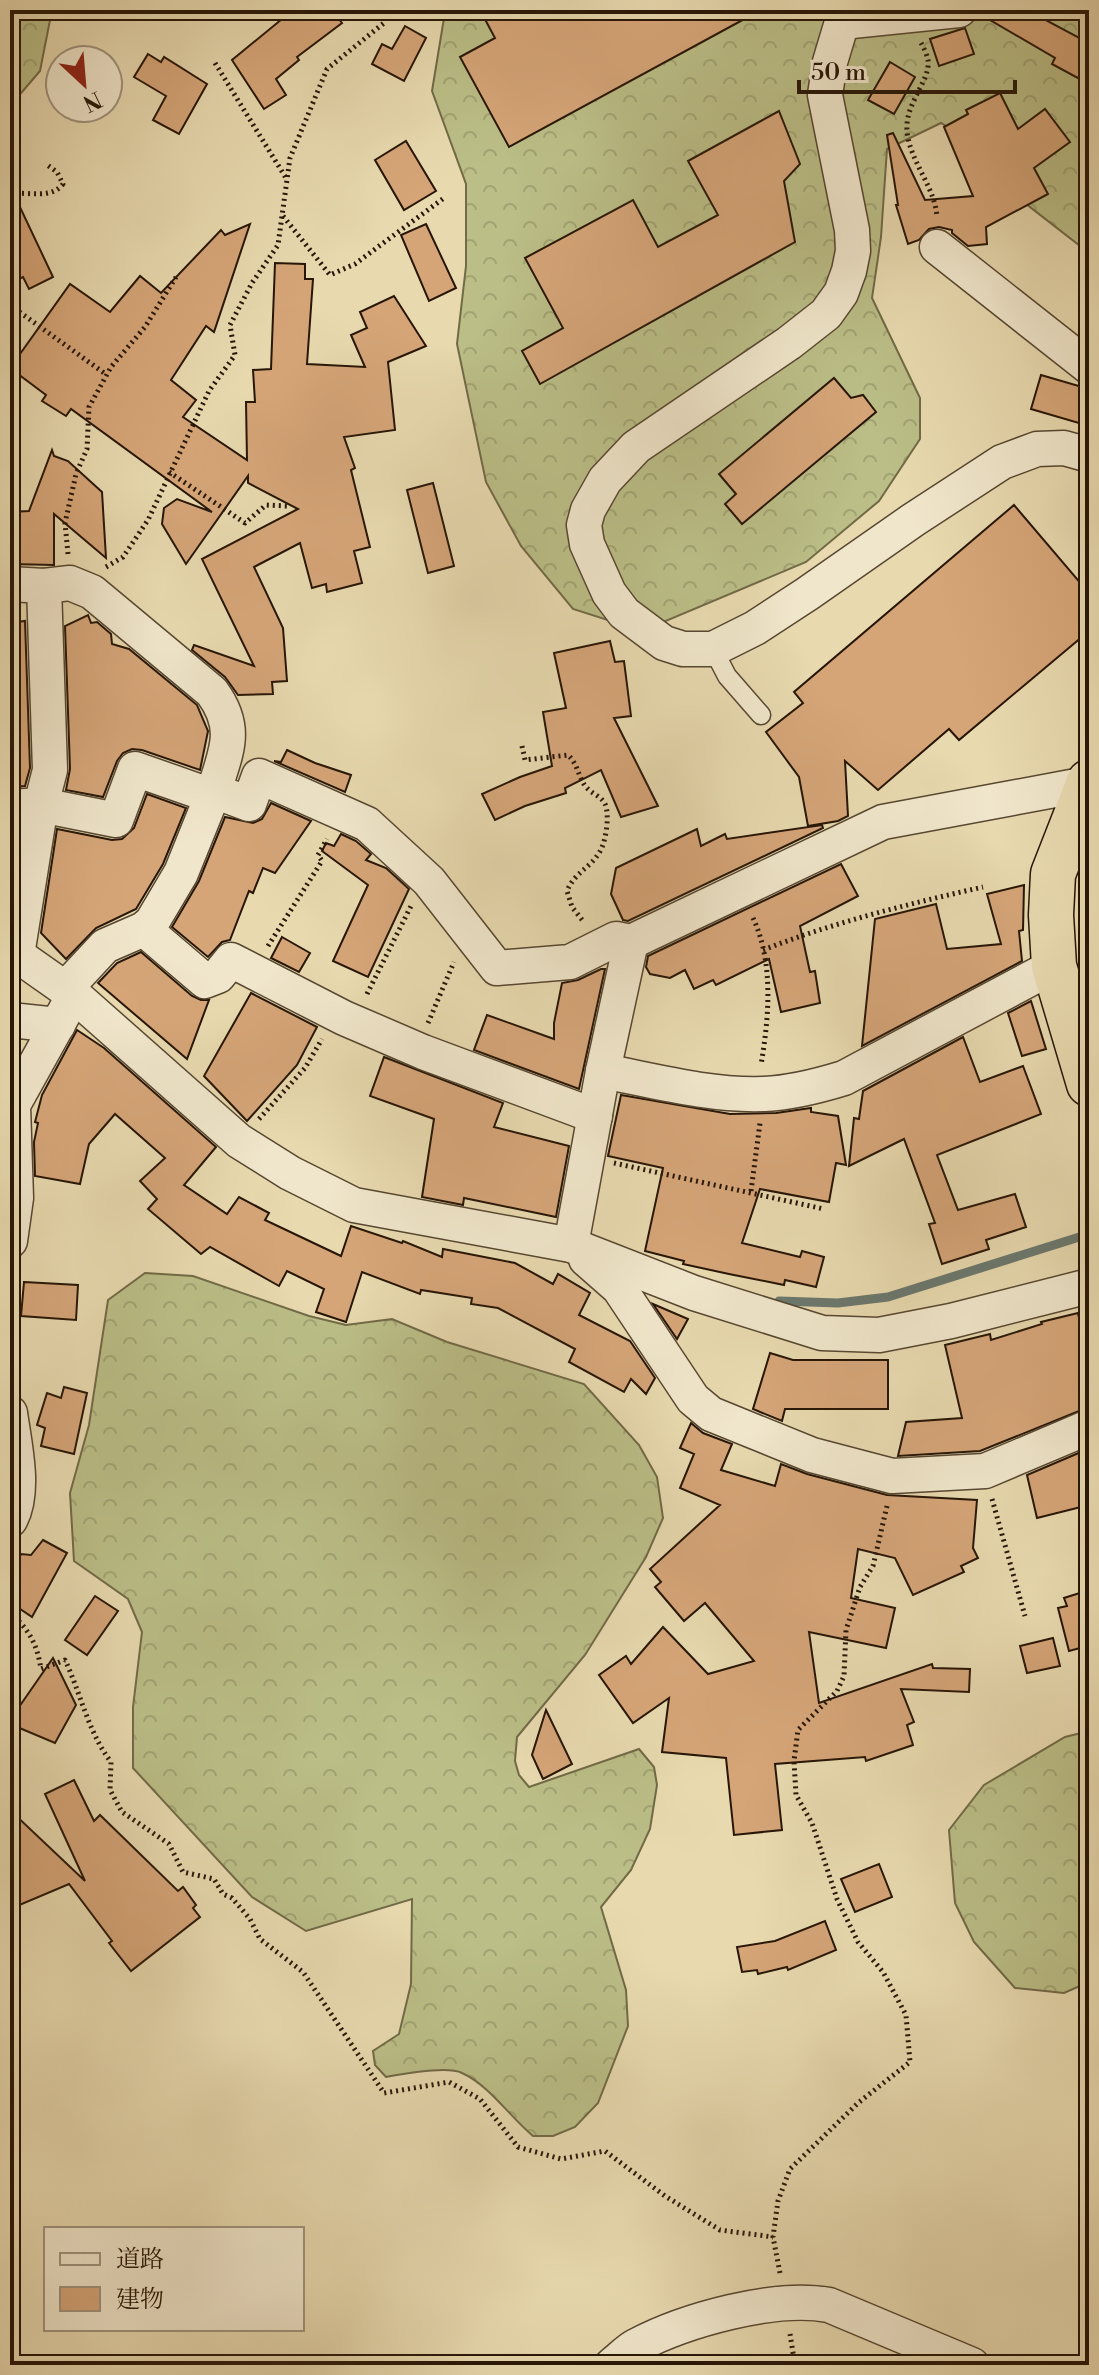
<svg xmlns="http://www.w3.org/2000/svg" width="1099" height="2375" font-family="'Libre Bodoni','Noto Serif JP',serif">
<defs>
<pattern id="forest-crowns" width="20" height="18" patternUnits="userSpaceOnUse" patternTransform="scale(2)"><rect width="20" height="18" fill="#bbbe87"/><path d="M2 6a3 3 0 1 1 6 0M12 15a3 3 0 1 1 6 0" fill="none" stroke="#a1a373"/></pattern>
</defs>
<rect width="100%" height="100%" fill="#e8d9af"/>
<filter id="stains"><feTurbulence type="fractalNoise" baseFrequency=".0025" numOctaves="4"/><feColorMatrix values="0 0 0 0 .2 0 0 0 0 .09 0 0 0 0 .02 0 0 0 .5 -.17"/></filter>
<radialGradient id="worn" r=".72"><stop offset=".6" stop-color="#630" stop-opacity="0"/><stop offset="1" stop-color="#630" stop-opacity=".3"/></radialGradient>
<g fill="url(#forest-crowns)" stroke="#716a47" stroke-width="2">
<path d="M10 10H52L40 71 10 106Z"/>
<path d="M452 10H1089V253L1012 193 967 139 941 123 887 149 881 237 872 298 920 398V439L879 501 806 562 642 631 573 609 521 546 486 482 457 344 466 266V184L432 91 444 18Z"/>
<path d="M145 1273 193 1276 309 1316 346 1325 392 1319 447 1342 584 1384 639 1445 657 1477 663 1518 646 1557 585 1655 517 1737 515 1761 519 1775 529 1787 639 1749 654 1767 657 1785 650 1829 631 1870 601 1907 626 1990 628 2026 598 2103 575 2127 553 2136H533C510 2117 489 2085 462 2073 448 2066 402 2074 386 2077L375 2065 373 2051 399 2034 411 1984 412 1899 306 1931 252 1897 133 1768V1707L142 1632 128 1599 74 1561 70 1493 89 1425 108 1300Z"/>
<path d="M1089 1731V1982L1064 1993 1015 1988 974 1942 955 1903 949 1830 984 1785 1065 1737Z"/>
</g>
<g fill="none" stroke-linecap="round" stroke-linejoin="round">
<path stroke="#6b786e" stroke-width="9" d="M779 1301 838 1303 888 1297 1089 1234"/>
</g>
<g fill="#d5a578" stroke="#271607" stroke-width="2">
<path d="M293 10H332L342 23 297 57 299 60 276 79 286 95 264 109 232 60Z"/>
<path d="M480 10H761L509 147 460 57 495 38Z"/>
<path d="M979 10H1027L1089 43V84L1052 64 1055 58 978 13Z"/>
<path d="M405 26 426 38 404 81 372 64 382 44 392 49Z"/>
<path d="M965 28 974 54 939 66 930 39Z"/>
<path d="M148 54 161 62 164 57 207 84 179 134 153 120 166 96 134 77Z"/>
<path d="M890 62 915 77 894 114 868 100Z"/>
<path d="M1000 93 1018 129 1045 109 1070 142 1034 168 1048 194 986 227 987 244 968 246 952 233V230L939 227 929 229 919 240 908 244 896 205H898L887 135 893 133 925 200 973 196 944 127 968 114 966 110Z"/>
<path d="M779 111 800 164 784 181 795 242 540 384 522 351 563 328 525 258 633 200 658 247 718 215 688 161Z"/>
<path d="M406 141 436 191 404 210 375 160Z"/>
<path d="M10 186 53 277 29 289 23 277 10 283Z"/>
<path d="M250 224 214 332 206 326 171 380 196 400 183 417 247 460 246 402H255L253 370 271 369 275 263 305 264V279H313L307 364 365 367 351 335 367 328 360 312 394 296 426 346 388 362 395 430 344 437 355 468 351 470 370 547 354 551 362 583 327 592 326 584 312 588 300 543 254 567 283 628 287 681 272 682 273 694 238 695 225 677 192 650 194 645 254 666 202 559 298 509 248 483V476L186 564 162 524 164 508 177 499 212 512 71 409 66 416 42 401 46 395 10 368 70 284 110 312 140 276 161 293 221 230 225 235Z"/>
<path d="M426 224 456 288 429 301 401 235Z"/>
<path d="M1041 375 1089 389V426L1031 409Z"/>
<path d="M834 378 851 398 863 395 876 412 742 524 725 504 736 494 719 474Z"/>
<path d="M52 450 54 456 68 461 102 492 106 558 54 514V565L10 564V512L29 511Z"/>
<path d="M433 483 454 566 428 573 407 490Z"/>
<path d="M1014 505 1089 593V631L959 740 949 729 878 790 845 761 848 816 838 821 808 826 799 777 766 732 803 703 794 692Z"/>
<path d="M88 615 91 623 97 622 111 634 112 644 129 649 197 705 208 731 200 770 142 750 132 749 123 753 117 761 103 797 66 790 70 769 65 626Z"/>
<path d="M25 621 30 768 25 786 10 787V623Z"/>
<path d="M610 641 615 662 624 661 631 716 614 718 658 806 621 817 601 770 565 788 566 793 525 806 495 820 482 794 520 777 552 766 543 712 566 708 554 653Z"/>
<path d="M287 750 315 763 351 775 345 792 274 761 281 762Z"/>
<path d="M147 794 186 808 163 864 136 909 96 928 66 959 41 933 57 829 112 840 122 839 134 828Z"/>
<path d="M271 803 311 821 275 873 263 868 253 893 249 891 230 940 222 942 208 957 172 927 199 881 225 817 253 823 262 819Z"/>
<path d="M822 825 823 828 628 921 623 920 611 894 616 868 697 829 701 846 725 834 727 839Z"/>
<path d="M341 834 356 841 371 854 366 860 386 868 409 889 368 977 333 961 368 885 322 851 326 843 334 846Z"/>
<path d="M841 864 858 896 800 926 810 972 815 971 820 1003 781 1012 769 959 716 985 713 980 694 989 685 970 670 978 650 974 646 967 648 956Z"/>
<path d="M1024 885 1023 930 1019 931 1022 961 862 1046 875 919 936 904 947 949 1001 944 987 894Z"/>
<path d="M282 937 310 953 299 972 271 958Z"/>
<path d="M141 952 192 996 201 1000H209L187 1059 98 983 117 963Z"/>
<path d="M601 969H605L579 1089 474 1050 487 1015 554 1039V1023L562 983 578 980Z"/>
<path d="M251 993 317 1027 297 1065 247 1121 204 1076Z"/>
<path d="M1031 1001 1046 1049 1022 1056 1008 1013Z"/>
<path d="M77 1030 104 1048 216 1147 184 1185 227 1214 239 1197 269 1213 265 1220 341 1256 351 1226 402 1243 403 1241 442 1257 443 1249 515 1263 553 1284 558 1274 590 1293 579 1315 630 1341 655 1378 646 1394 631 1379 624 1392 569 1362 575 1349 498 1308 471 1304 472 1298 421 1290 420 1294 362 1272 346 1322 316 1312 324 1289 287 1271 279 1286 210 1247 201 1254 148 1209 157 1199 140 1181 165 1158 115 1114 89 1144 80 1184 35 1176 34 1142 38 1123 35 1122 42 1095Z"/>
<path d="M963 1037 980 1082 1023 1066 1041 1114 937 1155 958 1210 1015 1194 1026 1227 986 1240 989 1249 942 1264 929 1224 935 1223 904 1139 849 1166 854 1118 859 1119 863 1091Z"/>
<path d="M384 1057 503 1103 494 1127 569 1146 556 1217 464 1198 463 1205 422 1197 434 1119 370 1096Z"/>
<path d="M621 1095 730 1114 776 1113 811 1108V1112L838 1116 846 1165 836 1163 829 1202 760 1189 742 1243 800 1257 802 1251 824 1257 816 1287 785 1280 784 1285 729 1274 683 1264 684 1261 645 1251 663 1168 608 1156Z"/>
<path d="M24 1282 78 1285 76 1320 21 1316Z"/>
<path d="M653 1304 688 1319 677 1339Z"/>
<path d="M1078 1313 1079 1318 1089 1315V1407L980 1451 898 1456 906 1422 962 1418 945 1345 990 1334 991 1340 1042 1324 1041 1322Z"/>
<path d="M770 1353 793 1360H888V1409H785L782 1421 753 1409Z"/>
<path d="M64 1387 87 1393 74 1454 41 1446 45 1428 37 1425 47 1393 61 1398Z"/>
<path d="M691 1423 703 1433 732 1444 721 1470 775 1486 781 1464 807 1474 887 1495 977 1500 973 1548 978 1558 961 1566 964 1572 913 1595 895 1558 858 1549 851 1598 895 1608 886 1648 809 1632 819 1703 932 1664 933 1668 970 1669 969 1692 901 1689 914 1722 907 1725 913 1745 866 1761 865 1757 775 1764 782 1830 734 1835 726 1758 662 1752 669 1698 633 1723 599 1675 626 1656 631 1664 663 1627 708 1674 754 1661 705 1603 684 1621 655 1587 661 1582 650 1569 720 1505 680 1488 694 1454 680 1448Z"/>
<path d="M1081 1452 1089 1483V1505L1037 1518 1027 1475Z"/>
<path d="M43 1540 67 1553 32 1617 10 1602V1574L21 1554 31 1555Z"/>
<path d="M1089 1590V1659L1084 1660 1080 1648 1069 1651 1058 1608 1067 1606 1064 1598Z"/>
<path d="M95 1596 118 1611 87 1655 65 1640Z"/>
<path d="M1053 1638 1060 1666 1027 1673 1020 1646Z"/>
<path d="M53 1658 76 1705 55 1743 10 1724V1720Z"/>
<path d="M546 1710 572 1764 543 1779 532 1755Z"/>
<path d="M74 1780 94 1821 100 1815 178 1891 183 1887 196 1905 193 1908 200 1917 131 1971 109 1943 112 1941 69 1884 10 1909V1810L85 1881 45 1794Z"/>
<path d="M879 1864 892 1897 855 1912 841 1879Z"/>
<path d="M825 1921 836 1950 788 1970 787 1967 758 1974 757 1970 742 1972 737 1947 775 1941Z"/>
</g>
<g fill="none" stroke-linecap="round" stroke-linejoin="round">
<defs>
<path id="lane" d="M713 649 727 676 761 715"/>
<g id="street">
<path d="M841 10 842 22 830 62 825 95 852 230 853 251 849 271 841 293 826 314 789 343 636 447 605 480 588 510 584 525 587 544 609 593 624 613 664 643 683 649H713L755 628 807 594 913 520 1002 462 1037 449 1064 448 1089 455"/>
<path d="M842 22 959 10"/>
<path d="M937 247 1089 367"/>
<path d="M10 584 44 586 70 583 92 592 212 692C239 729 226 751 214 791L249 804 259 776 367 824 429 881 497 968 570 962 616 939 631 942 883 822 1087 784"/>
<path d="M10 807 41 805 116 820 135 769 212 796"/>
<path d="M144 929 205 981 218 976 231 960 344 1018 423 1052 595 1116"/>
<path d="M10 950 74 995 239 1141 290 1173 354 1205 571 1245 694 1293 822 1333 879 1335 951 1321 1089 1286"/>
<path d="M17 955 41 805 50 770 44 586"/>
<path d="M65 989 105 946 144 929 152 922 181 873 214 791"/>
<path d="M10 1020 58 1025"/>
<path d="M603 1071C655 1081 710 1096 764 1094 792 1093 818 1086 844 1078L1054 966"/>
<path d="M10 1241 16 1198 13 1105 74 995"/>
<path d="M571 1245 603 1071 631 942"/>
<path d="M586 1259 619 1288 693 1399 711 1414 812 1455 892 1476 985 1471 1089 1427"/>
<path d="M10 1413C14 1443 26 1492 10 1520"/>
<path d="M612 2365C620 2359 628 2350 636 2346 685 2320 775 2295 829 2305L972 2365"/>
</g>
<path id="highway" d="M1089 782 1053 874 1051 915 1054 966 1089 1084"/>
</defs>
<use href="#lane" stroke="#574731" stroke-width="21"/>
<use href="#street" stroke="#574731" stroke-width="37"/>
<use href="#highway" stroke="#271607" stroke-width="47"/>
<g stroke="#271607" stroke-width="5" stroke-dasharray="2 4" stroke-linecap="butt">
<path d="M921 43C924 48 927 55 928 60 931 80 905 103 907 130 909 161 935 186 937 217"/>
<path d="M215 63 286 178"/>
<path d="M10 194C29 191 50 200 63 184L57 172 46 164"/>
<path d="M283 216 330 275 355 264 444 198"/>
<path d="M10 290 18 311 107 375"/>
<path d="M169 472 245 523 266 505 287 506"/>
<path d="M68 554 65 523 76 474 87 449 89 407 111 367 145 327 176 277"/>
<path d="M106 567 123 557 148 520 209 391 235 355 230 325 252 283 278 245 290 158 327 69 384 23 388 10"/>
<path d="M522 746 525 760 568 755C578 764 578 777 586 787 592 794 601 796 605 804 610 815 606 843 599 853 589 869 575 872 567 891L572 907 583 921"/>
<path d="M753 918C774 963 769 1017 761 1065"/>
<path d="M268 946 322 861 318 855 327 839"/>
<path d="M763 950C835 922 908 904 983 887"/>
<path d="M367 994 411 906"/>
<path d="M428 1023 454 962"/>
<path d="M259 1119 305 1068 322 1039"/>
<path d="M614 1163 824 1209"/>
<path d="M751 1191 760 1123"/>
<path d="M992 1499 1025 1616"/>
<path d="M10 1613C29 1629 37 1644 41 1669L65 1660C81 1694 88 1732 111 1762L110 1790 122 1812 169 1844 183 1872 214 1879 223 1894 232 1898 250 1919 260 1939 303 1972 384 2093 449 2082 480 2099 518 2147 561 2159 605 2151 665 2196 720 2230 773 2237"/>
<path d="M780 2273 773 2237 778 2201 790 2169 858 2103 910 2062 906 2015 883 1972 858 1942 837 1899 812 1823 796 1795 794 1761 798 1730 837 1691 844 1676 846 1630 860 1587 873 1566 887 1506"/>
<path d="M790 2334 795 2365"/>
</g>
<use href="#lane" stroke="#f0e6cb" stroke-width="18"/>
<use href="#street" stroke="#f0e6cb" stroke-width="34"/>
<use href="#highway" stroke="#e8d9af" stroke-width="44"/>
</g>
<rect width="1099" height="2375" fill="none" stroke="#e8d9af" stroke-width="40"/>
<rect x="12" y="12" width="1075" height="2351" fill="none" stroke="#271607" stroke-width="4"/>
<rect x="20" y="20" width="1059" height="2335" fill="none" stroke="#271607" stroke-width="2"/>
<rect x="44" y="2227" width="260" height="104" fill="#f0e6cb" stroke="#a0937d" stroke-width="2"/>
<rect x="60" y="2253" width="40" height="12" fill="#f0e6cb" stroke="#a0937d" stroke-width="2"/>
<text x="116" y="2267" font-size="24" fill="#271607">道路</text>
<rect x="60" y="2287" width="40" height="24" fill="#d5a578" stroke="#a0937d" stroke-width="2"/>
<text x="116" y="2307" font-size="24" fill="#271607">建物</text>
<g transform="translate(84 84) rotate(154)"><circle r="38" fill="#f0e6cb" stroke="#a0937d" stroke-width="2"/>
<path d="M0-6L14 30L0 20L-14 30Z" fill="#8f2418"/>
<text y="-12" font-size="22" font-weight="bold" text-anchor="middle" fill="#271607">N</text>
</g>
<path d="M799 80v12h216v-12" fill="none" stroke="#271607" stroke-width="4"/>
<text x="811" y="80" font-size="24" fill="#271607" stroke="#f0e6cb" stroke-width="6" paint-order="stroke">50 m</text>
<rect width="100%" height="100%" filter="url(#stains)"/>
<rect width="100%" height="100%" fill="url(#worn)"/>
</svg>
